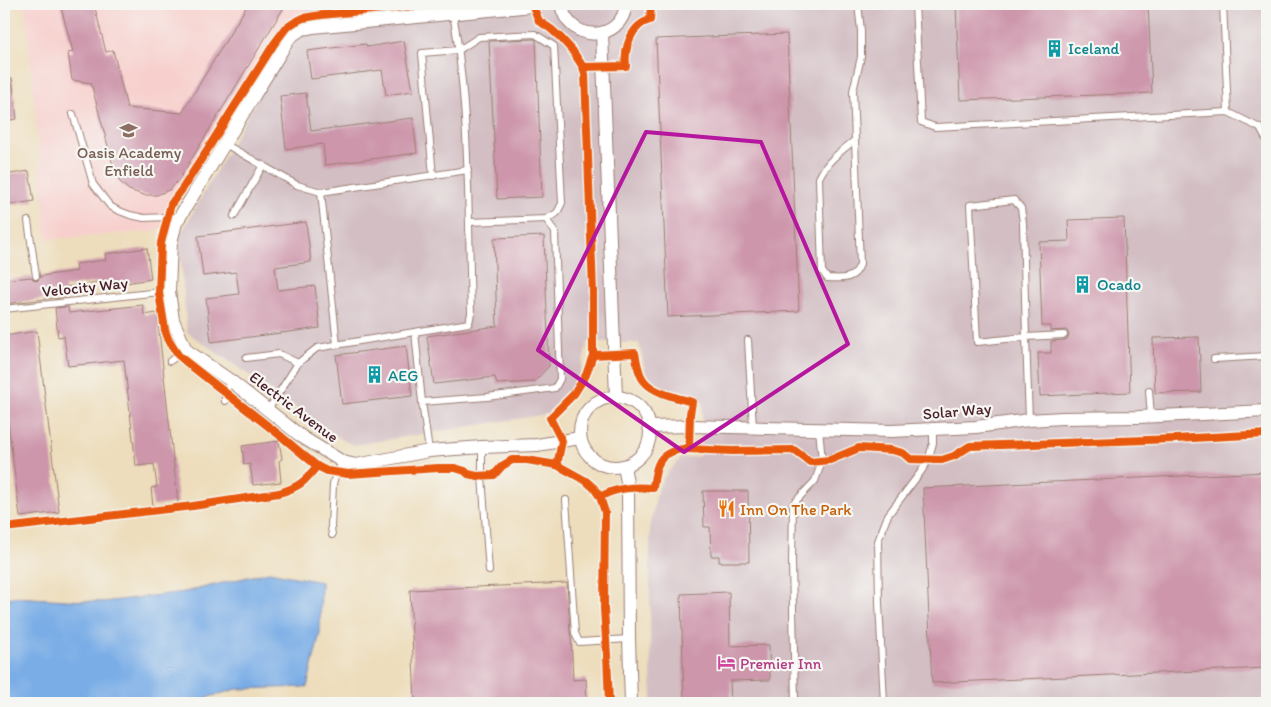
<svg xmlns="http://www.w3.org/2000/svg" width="1271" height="707" font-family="Itim,sans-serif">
<rect width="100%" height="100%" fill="#f6f6f2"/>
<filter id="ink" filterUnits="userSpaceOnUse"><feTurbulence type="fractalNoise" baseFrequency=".02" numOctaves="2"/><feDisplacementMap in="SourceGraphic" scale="10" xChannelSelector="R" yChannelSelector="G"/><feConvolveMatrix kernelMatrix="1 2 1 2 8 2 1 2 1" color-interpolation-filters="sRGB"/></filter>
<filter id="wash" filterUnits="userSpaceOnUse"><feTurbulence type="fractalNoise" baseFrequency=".0096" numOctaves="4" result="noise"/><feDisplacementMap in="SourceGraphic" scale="20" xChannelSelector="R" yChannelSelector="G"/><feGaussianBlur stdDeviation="1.12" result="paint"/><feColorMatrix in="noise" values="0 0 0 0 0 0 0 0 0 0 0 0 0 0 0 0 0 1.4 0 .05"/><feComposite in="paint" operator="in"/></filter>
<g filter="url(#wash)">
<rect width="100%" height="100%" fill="#edddbc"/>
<path fill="#f7d0cd" d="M24 4H347L348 7 303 14 288 23 277 37 163 223 158 229 149 232 47 239 26 13Z"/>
<path fill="#d2bec3" d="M311 4H1267V703H652L650 635V529L657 491 666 474 680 459 700 456 703 402 657 384 646 373 639 343 588 342 577 385 547 414 354 445 343 440 187 332 179 237Z"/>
<path fill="#7aade6" stroke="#626688" d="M269 572 321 582 320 633 307 687 237 689 188 703H11L4 701V599L13 597 103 602 185 592Z"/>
<g id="blocks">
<g fill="#cd96ab">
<path d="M60 4H94L106 52 113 50 127 108 182 113 248 4H286L180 178 171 189 157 195H144L129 190 120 182 113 165 91 83 72 80 68 53 73 52Z"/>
<path d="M956 4H1148L1152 93 960 100Z"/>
<path d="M787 34 799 311 668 317 656 39Z"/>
<path d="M534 39 536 40 542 197 497 199 489 41Z"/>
<path d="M404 41 413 91 386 95 382 70 311 79 307 51 366 44 367 47Z"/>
<path d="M4 78H12L17 119 4 121Z"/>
<path d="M306 93 311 131 413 118 417 153 325 165 323 144 286 149 280 96Z"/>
<path d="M29 171 34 201 4 206V175Z"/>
<path d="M1124 218 1130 392 1040 396 1038 353H1051V341L1065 340 1067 339 1069 335 1068 332 1066 330 1051 331V326H1042L1039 242 1069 241 1068 220Z"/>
<path d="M306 222 311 262 275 267 278 290 315 286 320 328 211 342 206 298 239 294 236 272 203 276 198 236Z"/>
<path d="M544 236 549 366 534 382 497 384 495 377 434 384 427 336 497 326 494 238Z"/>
<path d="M147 248 151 279 100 287 99 282 65 287 66 297 54 299V298L4 304V280L31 277 34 280 37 281 40 278 41 276 77 271 76 264 106 260 105 254Z"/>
<path d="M143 305 144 315 157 313 178 503 153 506 151 488 157 487 154 464 136 466 124 360 68 366 64 336 58 337 55 308 68 307 69 313Z"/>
<path d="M37 331 59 512 20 517 4 389V336Z"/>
<path d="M1199 337 1201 392 1155 393 1153 338Z"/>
<path d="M406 346 412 396 342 404 336 355Z"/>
<path d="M279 441 282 459 279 461 281 482 253 485 250 464 244 465 242 446Z"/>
<path d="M1267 472V668L932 683 923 488Z"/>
<path d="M703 491H748L749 562H719V556H711L710 527H704Z"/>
<path d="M567 583 570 633 571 637 573 680 586 679 587 703H415L410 590Z"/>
<path d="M729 592 730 646 769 645 770 680 730 681 731 703H684L681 594Z"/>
</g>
</g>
</g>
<g filter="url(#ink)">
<use href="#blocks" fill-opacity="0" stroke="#9c7e74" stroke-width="1"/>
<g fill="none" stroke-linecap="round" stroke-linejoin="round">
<defs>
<g id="service">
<path d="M331 4 333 25"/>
<path d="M915 4 921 122 935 127 1228 112 1260 128 1267 141"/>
<path d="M1223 4 1228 112"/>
<path d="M73 114 93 184 110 206 117 210 130 215 144 218 167 217 176 223"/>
<path d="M855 140C841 151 827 161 819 178L822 271 827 278C842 279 855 280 860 264L853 91 861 57V31L858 4"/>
<path d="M225 144 297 185 321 192 468 170"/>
<path d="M433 176 422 53 459 50 479 37 535 34 554 46 562 203 557 213 546 219 469 222"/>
<path d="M321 192 337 345"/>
<path d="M1014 200 1021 208 1023 223 1026 337 977 342 970 205Z"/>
<path d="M234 216 263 165"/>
<path d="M28 221 36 276"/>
<path d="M4 309 169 291"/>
<path d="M415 332 422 402 429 451"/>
<path d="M748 340 753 428"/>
<path d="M246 358 279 354 298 363"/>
<path d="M1214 359 1267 356"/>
<path d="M170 361 186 350"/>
<path d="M1149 391 1151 416"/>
<path d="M225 401V392L231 381"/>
<path d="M422 402 487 397 555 388 560 379 555 232 546 219"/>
<path d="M268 410 298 363 317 348 469 323 471 313C468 213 470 112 453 13"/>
<path d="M1029 420 1026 337 1064 335"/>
<path d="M482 447V476L489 571"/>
<path d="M566 500 575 633 579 642 629 639"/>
<path d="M332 535 331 527 333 484 336 473 343 462"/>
<path d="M795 702 792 562 793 504 815 481 822 461 819 429"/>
<path d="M884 703 879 603 878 541 888 515 920 473 928 461 933 443V430"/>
</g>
<g id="minor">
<path d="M537 4 532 6 313 27 302 29 290 37 176 223 171 242 169 291 173 320 186 350 231 381 302 437 343 462 356 465 429 451 482 447 537 445 580 438"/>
<path d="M561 4C568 44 622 43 626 4"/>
<path d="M602 33 616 397"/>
<circle cx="615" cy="432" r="35"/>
<path d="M649 427 690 426 892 431 976 427 1029 420 1062 418 1138 417 1267 411"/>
<path d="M624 466 628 488 629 639 631 703"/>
</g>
</defs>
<use href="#service" stroke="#9c7e74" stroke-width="8"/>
<use href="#minor" stroke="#9c7e74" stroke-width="14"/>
<use href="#service" stroke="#fff" stroke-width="6"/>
<use href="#minor" stroke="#fff" stroke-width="12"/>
<defs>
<g id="cycleway">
<path d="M431 4 321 15 303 18 295 22 286 28 274 44 183 188 171 204 164 231 161 243 159 293 165 330 169 341 178 355 185 361 282 437 306 457 317 466 327 471 348 474 438 468H455L465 471 468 474 477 476 494 475 502 466 512 460H527L557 465 586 481 594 488 600 497 605 512 604 609 607 655 609 703"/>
<path d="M532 4 539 21 551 29 561 38 572 50 583 67 626 66C624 48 631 25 650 20L651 4"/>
<path d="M593 355 635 353C637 362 638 375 645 382 654 393 678 398 692 402L690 414 689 448C660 451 656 461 653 488 635 487 616 487 600 497"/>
<path d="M689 448 687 449 732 451 794 450 810 462 830 460 859 448 892 450 903 453 910 459 942 460 954 456 970 446 1175 439 1267 434"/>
<path d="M557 465 562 441 550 418 574 394 586 375 593 355V292L585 74 583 67"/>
<path d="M4 528 193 506 279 493C300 487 304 482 317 466"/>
</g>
</defs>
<use href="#cycleway" stroke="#f6f6f2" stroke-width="11"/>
<use href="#cycleway" stroke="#e8590c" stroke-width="8"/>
</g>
</g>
<path fill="none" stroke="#b5179e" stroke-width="4" stroke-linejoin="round" d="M646 132 761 142 848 344 684 452 538 350Z"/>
<defs>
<symbol id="building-bare" viewBox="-9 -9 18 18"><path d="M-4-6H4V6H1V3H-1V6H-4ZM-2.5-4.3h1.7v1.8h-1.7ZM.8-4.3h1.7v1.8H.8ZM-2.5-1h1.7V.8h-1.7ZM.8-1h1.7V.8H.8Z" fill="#0f9aa8" stroke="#f6f6f2" stroke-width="2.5" paint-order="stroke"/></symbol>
<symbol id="school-bare" viewBox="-9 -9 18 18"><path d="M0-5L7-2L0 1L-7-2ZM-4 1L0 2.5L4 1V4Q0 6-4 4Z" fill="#8d6e63" stroke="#f6f6f2" stroke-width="2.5" paint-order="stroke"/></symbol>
<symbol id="restaurant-bare" viewBox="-9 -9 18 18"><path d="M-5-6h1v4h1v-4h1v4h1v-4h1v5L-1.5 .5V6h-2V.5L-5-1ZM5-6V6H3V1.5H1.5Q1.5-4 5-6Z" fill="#e8710a" stroke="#f6f6f2" stroke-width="2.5" paint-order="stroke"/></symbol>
<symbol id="hotel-bare" viewBox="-9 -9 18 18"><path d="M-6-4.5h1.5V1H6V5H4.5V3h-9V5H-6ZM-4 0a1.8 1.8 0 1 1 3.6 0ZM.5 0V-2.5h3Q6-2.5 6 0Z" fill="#d1479c" stroke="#f6f6f2" stroke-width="2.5" paint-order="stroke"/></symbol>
</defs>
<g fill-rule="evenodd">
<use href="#building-bare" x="1042" y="36" width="25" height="25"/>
<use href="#school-bare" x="116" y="118" width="25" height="25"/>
<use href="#building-bare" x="1070" y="272" width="25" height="25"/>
<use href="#building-bare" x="362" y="362" width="25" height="25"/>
<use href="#restaurant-bare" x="714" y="496" width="25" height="25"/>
<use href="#hotel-bare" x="714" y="650" width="25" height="25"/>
</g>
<g text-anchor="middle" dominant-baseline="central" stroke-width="4.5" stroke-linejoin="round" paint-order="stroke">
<g font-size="16" fill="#0d838f" stroke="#f6f6f2" text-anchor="start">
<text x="1068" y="48">Iceland</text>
<text x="1097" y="284">Ocado</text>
<text x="388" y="375">AEG</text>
</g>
<g font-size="16" fill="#785e54" stroke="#f6f6f2">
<text x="129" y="152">Oasis Academy<tspan x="129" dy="18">Enfield</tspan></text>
</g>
<g font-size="16" fill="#4a1f2b" stroke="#f6f6f2">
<text transform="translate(85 287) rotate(-6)">Velocity Way</text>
<text transform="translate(294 407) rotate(37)">Electric Avenue</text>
<text transform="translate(957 411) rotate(-5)">Solar Way</text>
</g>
<g font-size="16" fill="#c56008" stroke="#f6f6f2" text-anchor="start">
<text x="740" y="509">Inn On The Park</text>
</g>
<g font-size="16" fill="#b23c85" stroke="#f6f6f2" text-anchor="start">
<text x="740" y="663">Premier Inn</text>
</g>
</g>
<rect width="1271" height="707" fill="none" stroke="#f6f6f2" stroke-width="20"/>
</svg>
